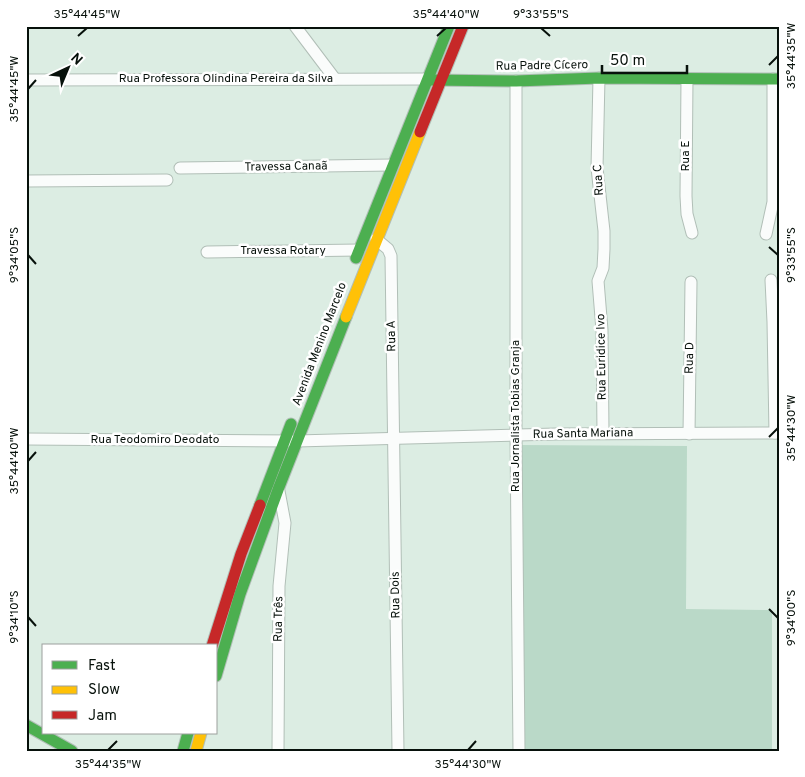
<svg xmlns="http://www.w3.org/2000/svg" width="805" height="777" font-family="Overpass,sans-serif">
<rect width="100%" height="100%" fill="#dcede3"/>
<path fill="#bad9c8" d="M518 445 687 446 686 609 772 610V751H525Z"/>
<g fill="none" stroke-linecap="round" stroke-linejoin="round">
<defs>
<g id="street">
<path d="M295 26 335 79"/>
<path d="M599 78 597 168 604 231V249L603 268 598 281 602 330 603 433"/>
<path d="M687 79 686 196 687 214 692 233"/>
<path d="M26 80 427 79"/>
<path d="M516 81V435L519 751"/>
<path d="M180 168 392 165"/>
<path d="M26 181 167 180"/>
<path d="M766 234 773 202V79"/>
<path d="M376 239 388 249 391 256 398 751"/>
<path d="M207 252 359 250"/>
<path d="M771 280 773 322 775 433"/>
<path d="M689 434 691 282"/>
<path d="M26 439 297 441 556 434 779 433"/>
<path d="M278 751 279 586 285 523 279 491"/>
</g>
<g id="fast">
<path d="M431 80 516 81 599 78 779 79"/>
<path d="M356 258 449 26"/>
<path d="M260 505 291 424"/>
<path d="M216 676 240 594 279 487 346 317"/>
<path d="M26 725 72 751"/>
<path d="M183 751 188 733"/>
</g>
<g id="slow">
<path d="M346 317 420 132"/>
<path d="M196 751 201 733"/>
</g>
<g id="jam">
<path d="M420 132 463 26"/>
<path d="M212 646 241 554 260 505"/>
</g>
</defs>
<use href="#street" stroke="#b1bfb7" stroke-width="13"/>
<use href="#fast" stroke="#b1bfb7" stroke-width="13"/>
<use href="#slow" stroke="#b1bfb7" stroke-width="13"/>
<use href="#jam" stroke="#b1bfb7" stroke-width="13"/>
<use href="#street" stroke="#fafcfb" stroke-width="11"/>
<use href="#fast" stroke="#4caf50" stroke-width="11"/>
<use href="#slow" stroke="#ffc107" stroke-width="11"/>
<use href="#jam" stroke="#c62828" stroke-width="11"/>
</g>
<path fill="none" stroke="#07110b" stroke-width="2" d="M541 28 550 36M78 36 87 28M437 36 446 28M769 65 778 56M28 89 36 80M769 247 778 255M28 255 36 264M769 437 778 428M28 461 36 452M769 609 778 618M28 617 36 626M108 750 117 741M468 750 476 741"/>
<g text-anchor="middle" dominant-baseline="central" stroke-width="5" stroke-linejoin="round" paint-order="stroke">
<g font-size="12" fill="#07110b" stroke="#fff">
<text transform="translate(542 66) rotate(-1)">Rua Padre Cícero</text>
<text x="226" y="79">Rua Professora Olindina Pereira da Silva</text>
<text transform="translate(686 156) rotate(-90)">Rua E</text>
<text transform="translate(286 167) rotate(-1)">Travessa Canaã</text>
<text transform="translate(599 180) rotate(-94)">Rua C</text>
<text x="283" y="251">Travessa Rotary</text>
<text transform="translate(392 336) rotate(-91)">Rua A</text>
<text transform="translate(320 344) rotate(-69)">Avenida Menino Marcelo</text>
<text transform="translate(602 357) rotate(-91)">Rua Euridice Ivo</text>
<text transform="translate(690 358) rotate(-89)">Rua D</text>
<text transform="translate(516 416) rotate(-90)">Rua Jornalista Tobias Granja</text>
<text transform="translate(583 434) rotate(-1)">Rua Santa Mariana</text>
<text x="155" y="440">Rua Teodomiro Deodato</text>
<text transform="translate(396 595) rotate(-91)">Rua Dois</text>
<text transform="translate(279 619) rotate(-89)">Rua Três</text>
</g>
</g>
<rect width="805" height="777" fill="none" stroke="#ffffff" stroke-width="55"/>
<rect x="42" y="644" width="175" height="90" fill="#ffffff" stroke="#9ca09d"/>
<rect x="52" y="661" width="25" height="8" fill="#4caf50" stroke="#9ca09d"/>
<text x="88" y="670" font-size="15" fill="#07110b">Fast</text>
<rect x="52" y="686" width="25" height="8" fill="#ffc107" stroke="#9ca09d"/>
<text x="88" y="694" font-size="15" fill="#07110b">Slow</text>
<rect x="52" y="711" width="25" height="8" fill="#c62828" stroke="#9ca09d"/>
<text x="88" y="720" font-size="15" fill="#07110b">Jam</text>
<g transform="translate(68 68) rotate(44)" stroke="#ffffff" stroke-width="4" paint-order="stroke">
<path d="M0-4L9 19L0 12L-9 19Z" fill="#07110b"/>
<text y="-8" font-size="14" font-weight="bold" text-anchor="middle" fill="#07110b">N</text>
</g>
<path d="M602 65v8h85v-8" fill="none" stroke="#07110b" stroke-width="2.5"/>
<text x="610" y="65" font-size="15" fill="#07110b" stroke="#ffffff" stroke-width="4" paint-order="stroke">50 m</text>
<rect x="28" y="28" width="750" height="722" fill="none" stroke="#07110b" stroke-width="2"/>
<g font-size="12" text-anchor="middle" fill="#07110b">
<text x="87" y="18">35°44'45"W</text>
<text x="446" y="18">35°44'40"W</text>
<text x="541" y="18">9°33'55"S</text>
<text transform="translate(791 56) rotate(-90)" y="4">35°44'35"W</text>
<text transform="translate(14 89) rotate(-90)" y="4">35°44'45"W</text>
<text transform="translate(14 255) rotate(-90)" y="4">9°34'05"S</text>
<text transform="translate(791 255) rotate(-90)" y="4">9°33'55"S</text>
<text transform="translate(791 428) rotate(-90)" y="4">35°44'30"W</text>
<text transform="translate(14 461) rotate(-90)" y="4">35°44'40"W</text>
<text transform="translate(14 617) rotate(-90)" y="4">9°34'10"S</text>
<text transform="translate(791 618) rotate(-90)" y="4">9°34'00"S</text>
<text x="108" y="768">35°44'35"W</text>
<text x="468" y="768">35°44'30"W</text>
</g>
</svg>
